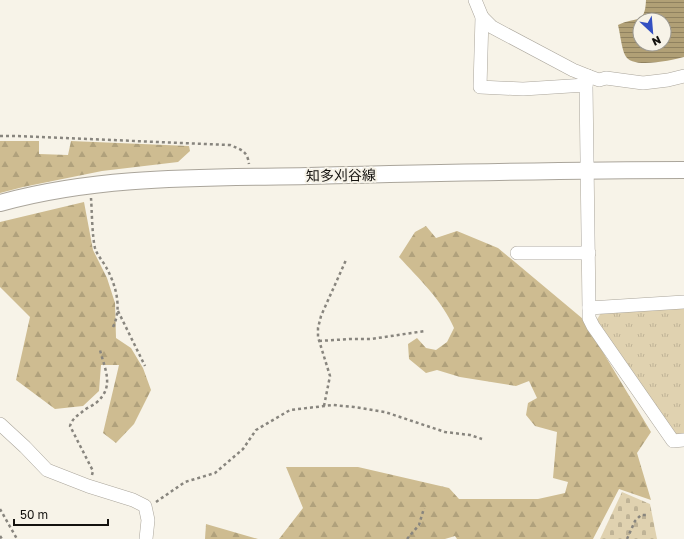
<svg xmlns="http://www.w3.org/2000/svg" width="684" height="539" font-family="'Golos Text','Noto Sans JP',sans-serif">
<defs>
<pattern id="forest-firs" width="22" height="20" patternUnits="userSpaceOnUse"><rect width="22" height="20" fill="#cebc91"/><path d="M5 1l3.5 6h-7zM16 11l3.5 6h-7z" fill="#b0a17c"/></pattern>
<pattern id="cemetery-stones" width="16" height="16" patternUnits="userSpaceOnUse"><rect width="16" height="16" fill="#e0d2b0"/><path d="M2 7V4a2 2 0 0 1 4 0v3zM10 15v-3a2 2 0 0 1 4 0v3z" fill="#bfb396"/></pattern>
<pattern id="park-tufts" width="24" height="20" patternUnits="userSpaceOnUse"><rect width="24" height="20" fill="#e0d2b0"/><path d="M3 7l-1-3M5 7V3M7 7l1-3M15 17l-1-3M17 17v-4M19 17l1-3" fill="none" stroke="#bfb396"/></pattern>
<pattern id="water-rules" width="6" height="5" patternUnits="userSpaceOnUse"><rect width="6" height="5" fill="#b1a076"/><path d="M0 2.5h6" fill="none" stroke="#8f815f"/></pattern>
</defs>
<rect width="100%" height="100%" fill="#f7f3e8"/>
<g fill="url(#forest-firs)">
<path d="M0 141H39V154L68 155 71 141 189 146 190 151 178 162 102 171 23 187 0 193Z"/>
<path d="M84 202 93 250 107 278 115 303 116 338 131 348 143 368 151 390 134 424 116 443 103 433 119 365H101L99 391 83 406 55 409 16 380 30 317 0 287V222Z"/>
<path d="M426 226 436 238 457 231 498 248 583 319 651 432 637 453 651 500 619 489 593 539H457L455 536 445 539H279L303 508 286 467H358L449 488 459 499H538L565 493 568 482 553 478 557 432 535 426 526 415 528 403 537 398 529 381 516 386 460 377 437 370 426 373 409 359 408 344 417 338 426 348 436 350 447 342 454 328C442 300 419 279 399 257L415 232Z"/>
<path d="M206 524 258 539H205Z"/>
</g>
<path fill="url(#cemetery-stones)" d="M622 492 650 504 657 539H600Z"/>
<path fill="url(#park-tufts)" d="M684 307V437L673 436 596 321 601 313Z"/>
<path fill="url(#water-rules)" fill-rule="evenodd" d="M646 0H684V57C672 60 631 70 625 55 622 50 620 33 618 25 637 16 645 25 646 0ZM640 20H664V44H640Z"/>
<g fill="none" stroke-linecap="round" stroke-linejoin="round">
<defs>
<g id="minor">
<path d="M475 0 482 17 480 87 523 89 586 85 589 308 684 302"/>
<path d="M482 17 492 27 573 70 588 76 586 85"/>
<path d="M588 76 599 80 606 78 643 83 668 80 684 76"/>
<path d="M517 253H589"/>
<path d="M589 308V318L593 326 673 441 684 440"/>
<path d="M0 424 25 447 47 470 88 486 133 500 145 506 148 520 146 539"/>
</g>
<path id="tertiary" d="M0 203C100 175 205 178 308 176 433 173 559 170 684 170"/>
</defs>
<use href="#minor" stroke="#aaa59b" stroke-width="14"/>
<use href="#tertiary" stroke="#aaa59b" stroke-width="18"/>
<g stroke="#88857e" stroke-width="2.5" stroke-dasharray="3 3" stroke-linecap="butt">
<path d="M0 136H16L230 145C241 150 247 150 249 164"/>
<path d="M91 198C92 212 92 235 95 248 97 255 102 260 106 267 116 285 123 309 112 329"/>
<path d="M118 311 145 366"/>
<path d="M319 341 350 339H371L425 331"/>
<path d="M324 406 330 376 318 337V328L321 316 346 260"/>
<path d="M92 475 93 471 70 426C72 419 77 416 82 412 86 408 92 406 96 403 115 387 105 370 100 350"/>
<path d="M156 502 185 482 215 473 243 449 256 430 290 410 333 405 354 407 385 412 445 432 470 435 482 439"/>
<path d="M0 509 17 539"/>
<path d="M0 536 2 539"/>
<path d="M407 539 419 525 424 508"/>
<path d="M627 539 635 521 641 515H647"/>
</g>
<use href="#minor" stroke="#fff" stroke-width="13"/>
<use href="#tertiary" stroke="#fff" stroke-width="16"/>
</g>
<g text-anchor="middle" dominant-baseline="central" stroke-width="4" stroke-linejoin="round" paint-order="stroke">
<g font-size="14" fill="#14120f" stroke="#f7f3e8">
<text transform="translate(341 175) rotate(-1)">知多刈谷線</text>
</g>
</g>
<g transform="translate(652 32) rotate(154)"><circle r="19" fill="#f7f3e8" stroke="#9c9991"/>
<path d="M0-3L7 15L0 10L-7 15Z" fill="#3450c2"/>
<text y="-6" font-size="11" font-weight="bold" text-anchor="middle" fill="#14120f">N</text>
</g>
<path d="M14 519v6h94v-6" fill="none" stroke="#14120f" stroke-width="2"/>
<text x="20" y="519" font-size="12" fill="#14120f" stroke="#f7f3e8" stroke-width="3" paint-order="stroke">50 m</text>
</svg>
